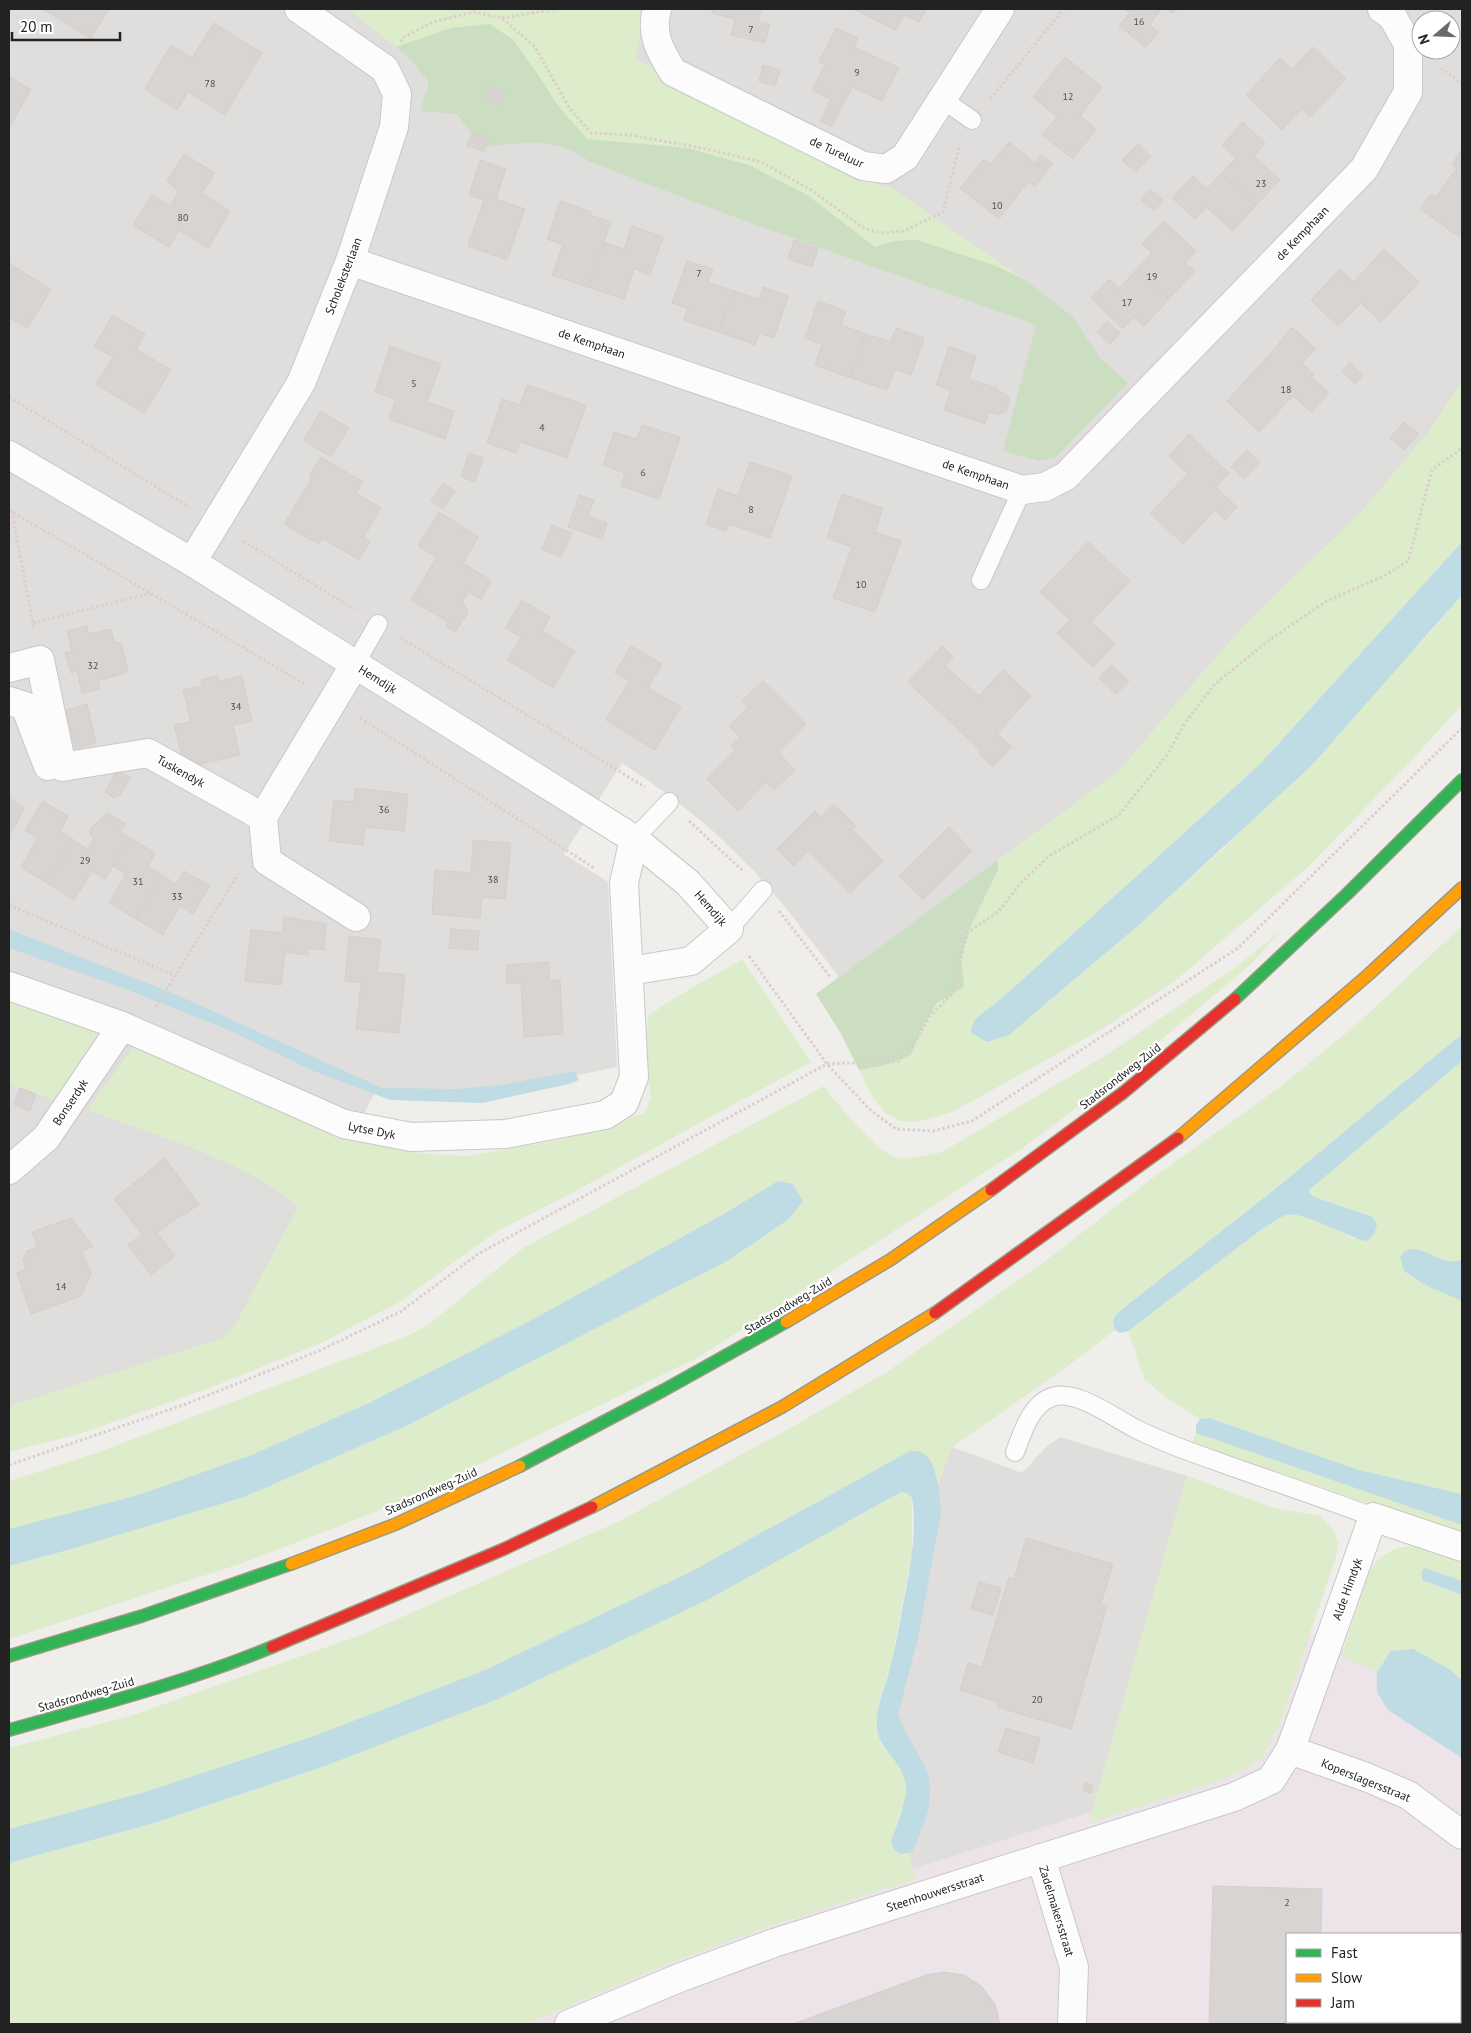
<svg xmlns="http://www.w3.org/2000/svg" width="1471" height="2033" font-family="'PT Sans',sans-serif">
<rect width="100%" height="100%" fill="#f0eeeb"/>
<g fill="#dfdedc" fill-rule="evenodd">
<path d="M9 9H1462V412L1117 792 842 981 786 908 755 872 712 830 669 795 622 763 564 854 608 882 617 1067 503 1090 376 1091 237 1350 9 1421ZM1421 20H1451V50H1421Z"/>
<path d="M1060 1437 1187 1476 1089 1823 916 1879 906 1843 891 1728 931 1501 952 1447 1022 1473 1045 1448Z"/>
</g>
<path fill="#ede4e9" fill-rule="evenodd" d="M1196 1585 1397 1671 1462 1722V2024H123L904 1872 1131 1799ZM1287 1934H1460V2022H1287Z"/>
<g fill="#ddeccb">
<path d="M347 9H646L635 58 690 92 807 148 881 186 890 187 1027 281 996 266 917 240 894 241 875 247 807 195 687 148 587 140 558 106 537 73 512 39 451 28 396 47Z"/>
<path d="M1462 381V542L1259 765 1001 999 975 1019 1030 1018 1140 924 1225 847 1429 634 1462 595V705L1407 765 1309 866 1175 981 1099 1031 952 1112 917 1122 900 1121 885 1113 870 1093 859 1070 883 1066 911 1055 923 1026 937 1003 963 987 961 959 968 932 998 870V860L1119 771 1194 682 1250 619 1360 513 1427 434Z"/>
<path d="M1462 926V1034L1274 1190 1121 1310C1115 1317 1111 1320 1115 1330L1068 1366 952 1447 938 1483 934 1468 919 1451H910L692 1571 485 1670 314 1736 145 1792 9 1829V1748L130 1716 361 1635 620 1521 792 1427 887 1372 1048 1259 1151 1179 1280 1087 1358 1023Z"/>
<path d="M1283 929 1250 965 1111 1082 1024 1147 701 1356 399 1503 243 1563 9 1639V1566L75 1548 244 1497 404 1427 729 1260 789 1219 778 1181 722 1215 528 1322 371 1402 254 1454 138 1495 9 1529V1481L96 1453 405 1337 428 1325 523 1248 824 1086C833 1100 880 1154 895 1157 911 1160 927 1155 942 1152L1103 1057 1235 968Z"/>
<path d="M742 959 811 1062 576 1191 497 1231 398 1303 319 1344 207 1389 79 1434 9 1452V1406L223 1338 235 1325 298 1207C248 1161 151 1134 87 1110L134 1046 354 1141 428 1154 467 1156 564 1139 645 1113 651 1098 645 1053 648 1016C678 994 711 978 742 959Z"/>
<path d="M9 999 102 1031 54 1100 9 1084Z"/>
<path d="M1462 1061V1259L1452 1262 1447 1261 1427 1286 1462 1301V1494L1359 1470 1209 1418 1200 1419 1164 1396 1144 1379 1128 1331 1262 1229C1269 1225 1278 1217 1286 1215 1304 1211 1338 1231 1354 1239L1373 1217 1314 1197 1308 1192 1309 1189Z"/>
<path d="M1196 1433 1462 1525V1536L1193 1443Z"/>
<path d="M1187 1476 1275 1508 1320 1516 1334 1530 1338 1543 1336 1557 1279 1725 1262 1757 1248 1768 1221 1780 1089 1823Z"/>
<path d="M901 1492 908 1494 912 1498V1553L891 1664 878 1707 880 1742 885 1751 893 1756 900 1767 906 1781 907 1792 891 1841 904 1855 909 1853 916 1879 770 1926 675 1961 526 2024H9V1863L154 1823 325 1766 498 1699 859 1516Z"/>
<path d="M1424 1545 1462 1558V1581L1426 1568 1422 1580 1462 1595V1680L1449 1669 1391 1651 1377 1672 1341 1656 1370 1570C1383 1549 1401 1546 1424 1545Z"/>
</g>
<g fill="#cbdec1">
<path d="M490 24 512 39 537 73 558 106 587 139 687 148 749 165 807 195 875 247 894 241 917 240 996 266 1027 281 1073 317 1100 358 1128 383 1056 457 1039 461 1003 451 1036 325 745 221 590 162C556 136 522 142 482 148L457 114 420 111 429 83 413 62 396 47 451 28Z"/>
<path d="M998 860V870L968 932 961 959 964 987 937 1003 923 1026 911 1055 883 1066 859 1070 840 1032 816 994Z"/>
</g>
<g fill="#bfdbe3">
<path d="M1462 542V595L1312 765 1140 924 1009 1035 987 1042 970 1032 975 1019 1001 999 1259 765Z"/>
<path d="M9 929 177 995 382 1088 457 1089 502 1085 574 1071 579 1080 569 1084 482 1103 390 1100 311 1070 231 1031 123 988 9 948Z"/>
<path d="M1462 1034V1061L1309 1190V1192L1314 1197 1373 1217 1377 1225 1374 1234 1367 1241C1346 1237 1303 1210 1286 1215 1278 1218 1269 1225 1262 1229L1128 1331 1120 1333 1115 1330 1113 1323 1114 1317 1121 1310 1274 1190Z"/>
<path d="M778 1181 793 1184 803 1201 789 1219 729 1260 404 1427 244 1497 75 1548 9 1566V1529L138 1495 254 1454 371 1402 528 1322 722 1215Z"/>
<path d="M1411 1249C1428 1248 1445 1268 1462 1259V1301L1427 1286 1404 1271 1400 1257 1404 1252Z"/>
<path d="M1209 1418 1359 1470 1462 1494V1525L1196 1433V1425L1200 1419Z"/>
<path d="M910 1451H919L928 1457 934 1468 939 1488 941 1513 918 1638 898 1714C903 1730 913 1744 921 1759 940 1791 926 1822 912 1852 900 1856 894 1854 891 1841 895 1829 907 1801 906 1790 906 1757 874 1754 877 1719 878 1700 887 1683 891 1664 895 1648 898 1632 901 1616 908 1578 918 1536 912 1498L908 1494 901 1492 707 1600 498 1699 325 1766 154 1823 9 1863V1829L145 1792 314 1736 485 1670 692 1571Z"/>
<path d="M1426 1568 1462 1581V1595L1422 1580V1570Z"/>
<path d="M1413 1649 1449 1669 1462 1680V1758L1388 1710 1377 1692V1672L1391 1651Z"/>
</g>
<g fill="#d7d4d2" stroke="#d3d0cc">
<path d="M43 9H109L91 39Z"/>
<path d="M714 9H761L758 21 770 24 765 43 731 35 735 19 712 13Z"/>
<path d="M853 9H926L919 22 904 15 896 30Z"/>
<path d="M1124 9H1162L1149 25 1159 32 1146 47 1119 26 1130 13Z"/>
<path d="M1167 9H1177L1173 14Z"/>
<path d="M214 23 262 53 225 115 188 92 177 110 145 89 171 45 192 58Z"/>
<path d="M836 28 858 38 854 47 899 68 882 101 852 87 832 127 820 121 831 99 812 91 825 65 819 62Z"/>
<path d="M1313 47 1346 79 1310 117 1302 109 1282 130 1246 95 1280 58 1292 69Z"/>
<path d="M1065 57 1102 87 1080 116 1096 129 1073 159 1042 135 1057 117 1033 97Z"/>
<path d="M763 65 780 70 775 86 759 81Z"/>
<path d="M9 76 31 90 9 127Z"/>
<path d="M487 86 504 92 500 105 482 98Z"/>
<path d="M1243 122 1265 143 1254 156 1280 180 1256 205 1221 174 1236 158 1222 145Z"/>
<path d="M472 133 489 139 484 151 467 146Z"/>
<path d="M1009 142 1046 172 1035 186 1029 181 999 219 960 188 984 159 991 164Z"/>
<path d="M1138 144 1151 157 1136 172 1122 160Z"/>
<path d="M1462 149V231L1458 236 1420 209 1431 194 1436 197 1457 168 1452 164Z"/>
<path d="M184 154 215 173 202 193 230 211 208 248 179 230 169 247 133 225 152 195 170 206 179 192 167 181Z"/>
<path d="M1041 155 1053 164 1046 172 1035 163Z"/>
<path d="M480 160 506 169 496 199 525 209 507 260 468 246 484 200 469 195Z"/>
<path d="M1221 174 1256 205 1233 231 1206 207 1195 219 1172 198 1193 176 1207 189Z"/>
<path d="M1150 189 1163 200 1154 211 1141 200Z"/>
<path d="M560 201 591 212 590 215 611 222 588 287 552 275 563 245 547 239Z"/>
<path d="M1164 221 1196 251 1185 263 1195 271 1169 299 1137 269 1152 253 1142 244Z"/>
<path d="M632 226 663 237 650 275 634 269 624 299 588 287 604 242 624 249Z"/>
<path d="M794 240 818 249 812 267 788 259Z"/>
<path d="M1384 249 1419 282 1381 322 1361 303 1338 326 1311 300 1340 269 1354 282Z"/>
<path d="M687 261 713 269 708 282 734 291 719 332 684 320 688 308 672 303Z"/>
<path d="M9 263 51 290 27 328 9 317Z"/>
<path d="M1137 269 1169 299 1144 326 1134 317 1123 329 1091 298 1109 279 1119 288Z"/>
<path d="M763 287 788 296 774 338 759 333 755 345 719 332 734 291 759 299Z"/>
<path d="M818 301 846 311 841 325 866 334 851 378 815 365 822 344 805 338Z"/>
<path d="M113 315 145 334 136 349 171 370 144 413 96 384 113 357 94 346Z"/>
<path d="M1107 321 1120 333 1110 344 1097 332Z"/>
<path d="M1292 327 1316 349 1302 363 1314 374 1311 376 1329 393 1311 412 1293 396 1259 432 1227 401 1280 343 1279 342Z"/>
<path d="M896 328 924 338 911 375 895 369 887 390 851 378 866 334 891 342Z"/>
<path d="M390 346 441 364 427 402 454 411 445 439 389 419 396 399 375 392Z"/>
<path d="M949 346 976 356 969 379 997 388 996 390 1006 394 1010 400 1006 411 999 415 989 412 985 424 944 410 951 390 936 385Z"/>
<path d="M1350 362 1363 375 1355 384 1342 371Z"/>
<path d="M527 385 586 405 567 458 520 442 516 453 487 443 502 399 520 405Z"/>
<path d="M321 411 349 428 331 457 303 440Z"/>
<path d="M1404 422 1419 434 1404 450 1390 438Z"/>
<path d="M642 425 680 437 659 499 621 486 625 473 603 465 614 432 637 439Z"/>
<path d="M1189 434 1229 473 1216 487 1237 507 1225 520 1215 510 1183 544 1150 513 1188 474 1169 456Z"/>
<path d="M1247 450 1260 462 1244 479 1231 467Z"/>
<path d="M469 453 483 458 475 482 461 477Z"/>
<path d="M321 457 363 482 356 493 381 508 364 537 370 541 359 560 322 538 318 544 284 524 312 478 309 476Z"/>
<path d="M750 462 792 476 770 538 729 524 726 531 706 524 718 489 738 496Z"/>
<path d="M443 483 455 491 443 509 431 501Z"/>
<path d="M842 494 883 508 875 532 901 541 875 612 833 598 852 547 827 538Z"/>
<path d="M579 495 594 500 588 516 607 523 602 539 568 527Z"/>
<path d="M439 512 478 537 463 563 491 581 481 599 469 592 462 602 468 613 455 632 446 626 448 622 411 600 437 557 418 546Z"/>
<path d="M552 525 572 533 561 557 542 549Z"/>
<path d="M1088 542 1130 581 1091 622 1115 644 1093 667 1057 633 1070 620 1040 592Z"/>
<path d="M522 600 550 617 542 631 575 651 553 688 507 660 521 637 505 628Z"/>
<path d="M87 626 89 634 111 629 115 643 121 642 128 672 98 681 100 689 82 693 77 671 71 673 65 653 72 651 67 631Z"/>
<path d="M631 646 662 664 648 688 681 707 655 750 606 720 629 681 615 673Z"/>
<path d="M942 646 953 657 945 666 979 696 1003 670 1031 696 997 734 1012 747 993 767 979 754 981 751 908 682Z"/>
<path d="M1111 665 1129 681 1116 694 1099 678Z"/>
<path d="M218 676 219 681 242 676 252 721 233 725 240 755 197 765 182 756 174 725 191 722 183 690 203 685 201 680Z"/>
<path d="M763 681 806 724 778 752 795 770 774 790 766 782 738 811 707 779 735 750 731 746 740 737 729 726 748 707 742 701Z"/>
<path d="M87 704 96 743 75 749 66 710Z"/>
<path d="M117 770 131 778 119 796 117 795 115 798 105 792Z"/>
<path d="M355 788 408 794 404 831 365 827 363 845 329 841 334 800 354 802Z"/>
<path d="M9 798 25 808 9 836Z"/>
<path d="M43 801 68 816 60 831 74 840 47 883 21 867 38 838 25 830Z"/>
<path d="M834 804 856 826 852 829 883 861 850 893 809 851 794 866 777 849 815 811 821 817Z"/>
<path d="M107 813 126 824 120 832 130 838 105 879 92 871 74 900 47 883 74 840 88 849 94 838 91 836 90 829Z"/>
<path d="M949 827 972 851 923 900 899 876Z"/>
<path d="M130 838 155 853 148 866 162 875 136 919 109 902 126 874 113 866Z"/>
<path d="M473 840 511 843 505 899 482 897 480 918 432 914 435 870 471 873Z"/>
<path d="M184 871 210 886 193 914 180 906 163 935 136 919 162 875 176 884Z"/>
<path d="M284 917 326 924 324 950 308 948V955L285 952 281 985 245 981 251 930 282 933Z"/>
<path d="M451 929 479 931 478 950 449 948Z"/>
<path d="M349 936 381 940 377 972 405 975 399 1033 356 1029 361 983 345 981Z"/>
<path d="M548 962 550 981 560 980 563 1034 524 1037 521 983 507 984 506 965Z"/>
<path d="M20 1088 36 1094 30 1111 14 1104Z"/>
<path d="M165 1158 199 1204 183 1216 182 1214 157 1233 175 1256 151 1275 128 1245 142 1234 114 1199Z"/>
<path d="M71 1218 93 1246 82 1251 91 1274 81 1296 31 1314 17 1273 26 1270 23 1260 27 1251 37 1247 32 1232Z"/>
<path d="M1026 1538 1113 1564 1101 1604 1107 1606 1071 1729 997 1707 999 1702 960 1690 968 1663 982 1667 1009 1577 1014 1579Z"/>
<path d="M979 1582 1001 1588 993 1615 971 1609Z"/>
<path d="M1006 1728 1040 1738 1033 1763 998 1752Z"/>
<path d="M1085 1783 1093 1785 1091 1793 1083 1791Z"/>
<path d="M1213 1886 1322 1889 1321 1934H1287V2022H1410L1408 2024H1209Z"/>
<path d="M944 1972 964 1975 981 1986 995 2004 1000 2024H793L926 1975Z"/>
</g>
<g fill="none" stroke-linecap="round" stroke-linejoin="round">
<defs>
<g id="lane">
<path d="M942 99 972 120"/>
<path d="M981 580 1022 490"/>
<path d="M355 664 378 624"/>
<path d="M634 839 669 802"/>
<path d="M729 929 763 890"/>
<path d="M1015 1452C1023 1432 1030 1405 1052 1397 1076 1388 1117 1420 1138 1430 1163 1442 1190 1452 1216 1461 1268 1480 1321 1497 1373 1517"/>
</g>
<g id="street">
<path d="M657 9C650 34 660 51 673 72L863 166 886 169 905 157 1000 9"/>
<path d="M350 261 1022 490 1045 487 1066 476 1364 169 1408 92V44L1392 16 1382 9"/>
<path d="M9 455 192 562 634 839 688 883 729 929 691 961 629 971"/>
<path d="M192 562 301 383 350 261 394 127 397 94 385 69 299 9"/>
<path d="M355 664 263 817 267 861 356 917"/>
<path d="M9 668 40 660 62 767 148 753 263 817"/>
<path d="M9 701 25 706 48 766"/>
<path d="M9 986 122 1026 344 1124 411 1137 505 1134 605 1115 624 1103 634 1077 624 883 634 839"/>
<path d="M9 1170 46 1138 122 1026"/>
<path d="M1290 1750 1366 1777 1408 1795 1462 1835"/>
<path d="M1041 1858 1074 1967 1072 2024"/>
<path d="M569 2024 679 1978 774 1943 1234 1797 1271 1780 1290 1750 1301 1720 1373 1517 1462 1547"/>
</g>
<g id="fast">
<path d="M1235 999 1347 894 1462 780"/>
<path d="M520 1466 664 1390 786 1322"/>
<path d="M9 1656 142 1616 291 1564"/>
<path d="M9 1730C98 1705 187 1682 272 1647"/>
</g>
<g id="slow">
<path d="M1178 1138 1368 975 1462 888"/>
<path d="M786 1322 890 1260 991 1190"/>
<path d="M592 1507 782 1407 935 1313"/>
<path d="M291 1564 396 1524 520 1466"/>
</g>
<g id="jam">
<path d="M991 1190 1124 1092 1235 999"/>
<path d="M935 1313 1178 1138"/>
<path d="M272 1647 504 1549 592 1507"/>
</g>
</defs>
<use href="#lane" stroke="#c9c8c7" stroke-width="20"/>
<use href="#street" stroke="#c9c8c7" stroke-width="30"/>
<use href="#fast" stroke="#999a82" stroke-width="14"/>
<use href="#slow" stroke="#999a82" stroke-width="14"/>
<use href="#jam" stroke="#999a82" stroke-width="14"/>
<g stroke="#dccecd" stroke-width="3" stroke-dasharray="2.5 2.5" stroke-linecap="butt">
<path d="M502 18 556 9"/>
<path d="M401 42 404 37 433 22 473 12 502 18 535 47 570 109 591 133 629 135 707 149 761 162 811 190 865 229 883 233 904 231 943 212 960 143"/>
<path d="M1441 68 1462 84"/>
<path d="M990 99 1064 9"/>
<path d="M9 397 189 507"/>
<path d="M9 510 305 684"/>
<path d="M12 511 34 630"/>
<path d="M243 541 355 610"/>
<path d="M33 623 151 593"/>
<path d="M401 638 645 787"/>
<path d="M360 718 594 868"/>
<path d="M689 821 743 871"/>
<path d="M9 905 176 976"/>
<path d="M779 911 831 978"/>
<path d="M749 956 827 1064 869 1109 896 1129 933 1131 972 1121 1238 948 1462 728"/>
<path d="M156 1007 238 874"/>
<path d="M9 1465 186 1404 321 1350 400 1312 478 1254 827 1064 899 1061 918 1038 929 1017 952 994 968 932 998 912 1020 884 1049 856 1119 815 1167 755 1185 723 1215 684 1268 641 1325 602 1384 576 1408 561 1432 470 1462 448"/>
</g>
<use href="#lane" stroke="#fdfcfc" stroke-width="18"/>
<use href="#street" stroke="#fdfcfc" stroke-width="28"/>
<use href="#fast" stroke="#30b455" stroke-width="11"/>
<use href="#slow" stroke="#ff9f0a" stroke-width="11"/>
<use href="#jam" stroke="#e5322d" stroke-width="11"/>
</g>
<g text-anchor="middle" dominant-baseline="central" stroke-width="4.5" stroke-linejoin="round" paint-order="stroke">
<g font-size="10" fill="#4f4e4e">
<text x="1139" y="21">16</text>
<text x="751" y="29">7</text>
<text x="857" y="72">9</text>
<text x="210" y="83">78</text>
<text x="1068" y="96">12</text>
<text x="1261" y="183">23</text>
<text x="997" y="205">10</text>
<text x="183" y="217">80</text>
<text x="699" y="273">7</text>
<text x="1152" y="276">19</text>
<text x="1127" y="302">17</text>
<text x="414" y="383">5</text>
<text x="1286" y="389">18</text>
<text x="542" y="427">4</text>
<text x="643" y="472">6</text>
<text x="751" y="509">8</text>
<text x="861" y="584">10</text>
<text x="93" y="665">32</text>
<text x="236" y="706">34</text>
<text x="384" y="809">36</text>
<text x="85" y="860">29</text>
<text x="493" y="879">38</text>
<text x="138" y="881">31</text>
<text x="177" y="896">33</text>
<text x="61" y="1286">14</text>
<text x="1037" y="1699">20</text>
<text x="1287" y="1902">2</text>
</g>
<g font-size="12" fill="#222" stroke="#fff">
<text transform="translate(837 152) rotate(25)">de Tureluur</text>
<text transform="translate(1302 233) rotate(-46)">de Kemphaan</text>
<text transform="translate(343 276) rotate(-69)">Scholeksterlaan</text>
<text transform="translate(592 343) rotate(19)">de Kemphaan</text>
<text transform="translate(976 474) rotate(19)">de Kemphaan</text>
<text transform="translate(378 679) rotate(32)">Hemdijk</text>
<text transform="translate(181 771) rotate(29)">Tuskendyk</text>
<text transform="translate(711 908) rotate(49)">Hemdijk</text>
<text transform="translate(1120 1076) rotate(-38)">Stadsrondweg-Zuid</text>
<text transform="translate(70 1102) rotate(-56)">Bonserdyk</text>
<text transform="translate(372 1130) rotate(11)">Lytse Dyk</text>
<text transform="translate(788 1305) rotate(-31)">Stadsrondweg-Zuid</text>
<text transform="translate(431 1491) rotate(-24)">Stadsrondweg-Zuid</text>
<text transform="translate(1347 1589) rotate(-70)">Alde Himdyk</text>
<text transform="translate(86 1694) rotate(-16)">Stadsrondweg-Zuid</text>
<text transform="translate(1366 1780) rotate(22)">Koperslagersstraat</text>
<text transform="translate(935 1892) rotate(-18)">Steenhouwersstraat</text>
<text transform="translate(1057 1911) rotate(73)">Zadelmakersstraat</text>
</g>
</g>
<rect width="1471" height="2033" fill="none" stroke="#222222" stroke-width="20"/>
<rect x="1286" y="1933" width="175" height="90" fill="#ffffff" stroke="#a7a7a7"/>
<rect x="1296" y="1949" width="25" height="8" fill="#30b455" stroke="#a7a7a7"/>
<text x="1331" y="1958" font-size="15" fill="#222222">Fast</text>
<rect x="1296" y="1974" width="25" height="8" fill="#ff9f0a" stroke="#a7a7a7"/>
<text x="1331" y="1983" font-size="15" fill="#222222">Slow</text>
<rect x="1296" y="1999" width="25" height="8" fill="#e5322d" stroke="#a7a7a7"/>
<text x="1331" y="2008" font-size="15" fill="#222222">Jam</text>
<g transform="translate(1436 35) rotate(251)"><circle r="24" fill="#ffffff" stroke="#a7a7a7"/>
<path d="M0-4L9 19L0 12L-9 19Z" fill="#6a6968"/>
<text y="-8" font-size="14" font-weight="bold" text-anchor="middle" fill="#222222">N</text>
</g>
<path d="M12 32v8h108v-8" fill="none" stroke="#222222" stroke-width="2.5"/>
<text x="20" y="32" font-size="15" fill="#222222" stroke="#ffffff" stroke-width="4" paint-order="stroke">20 m</text>
</svg>
